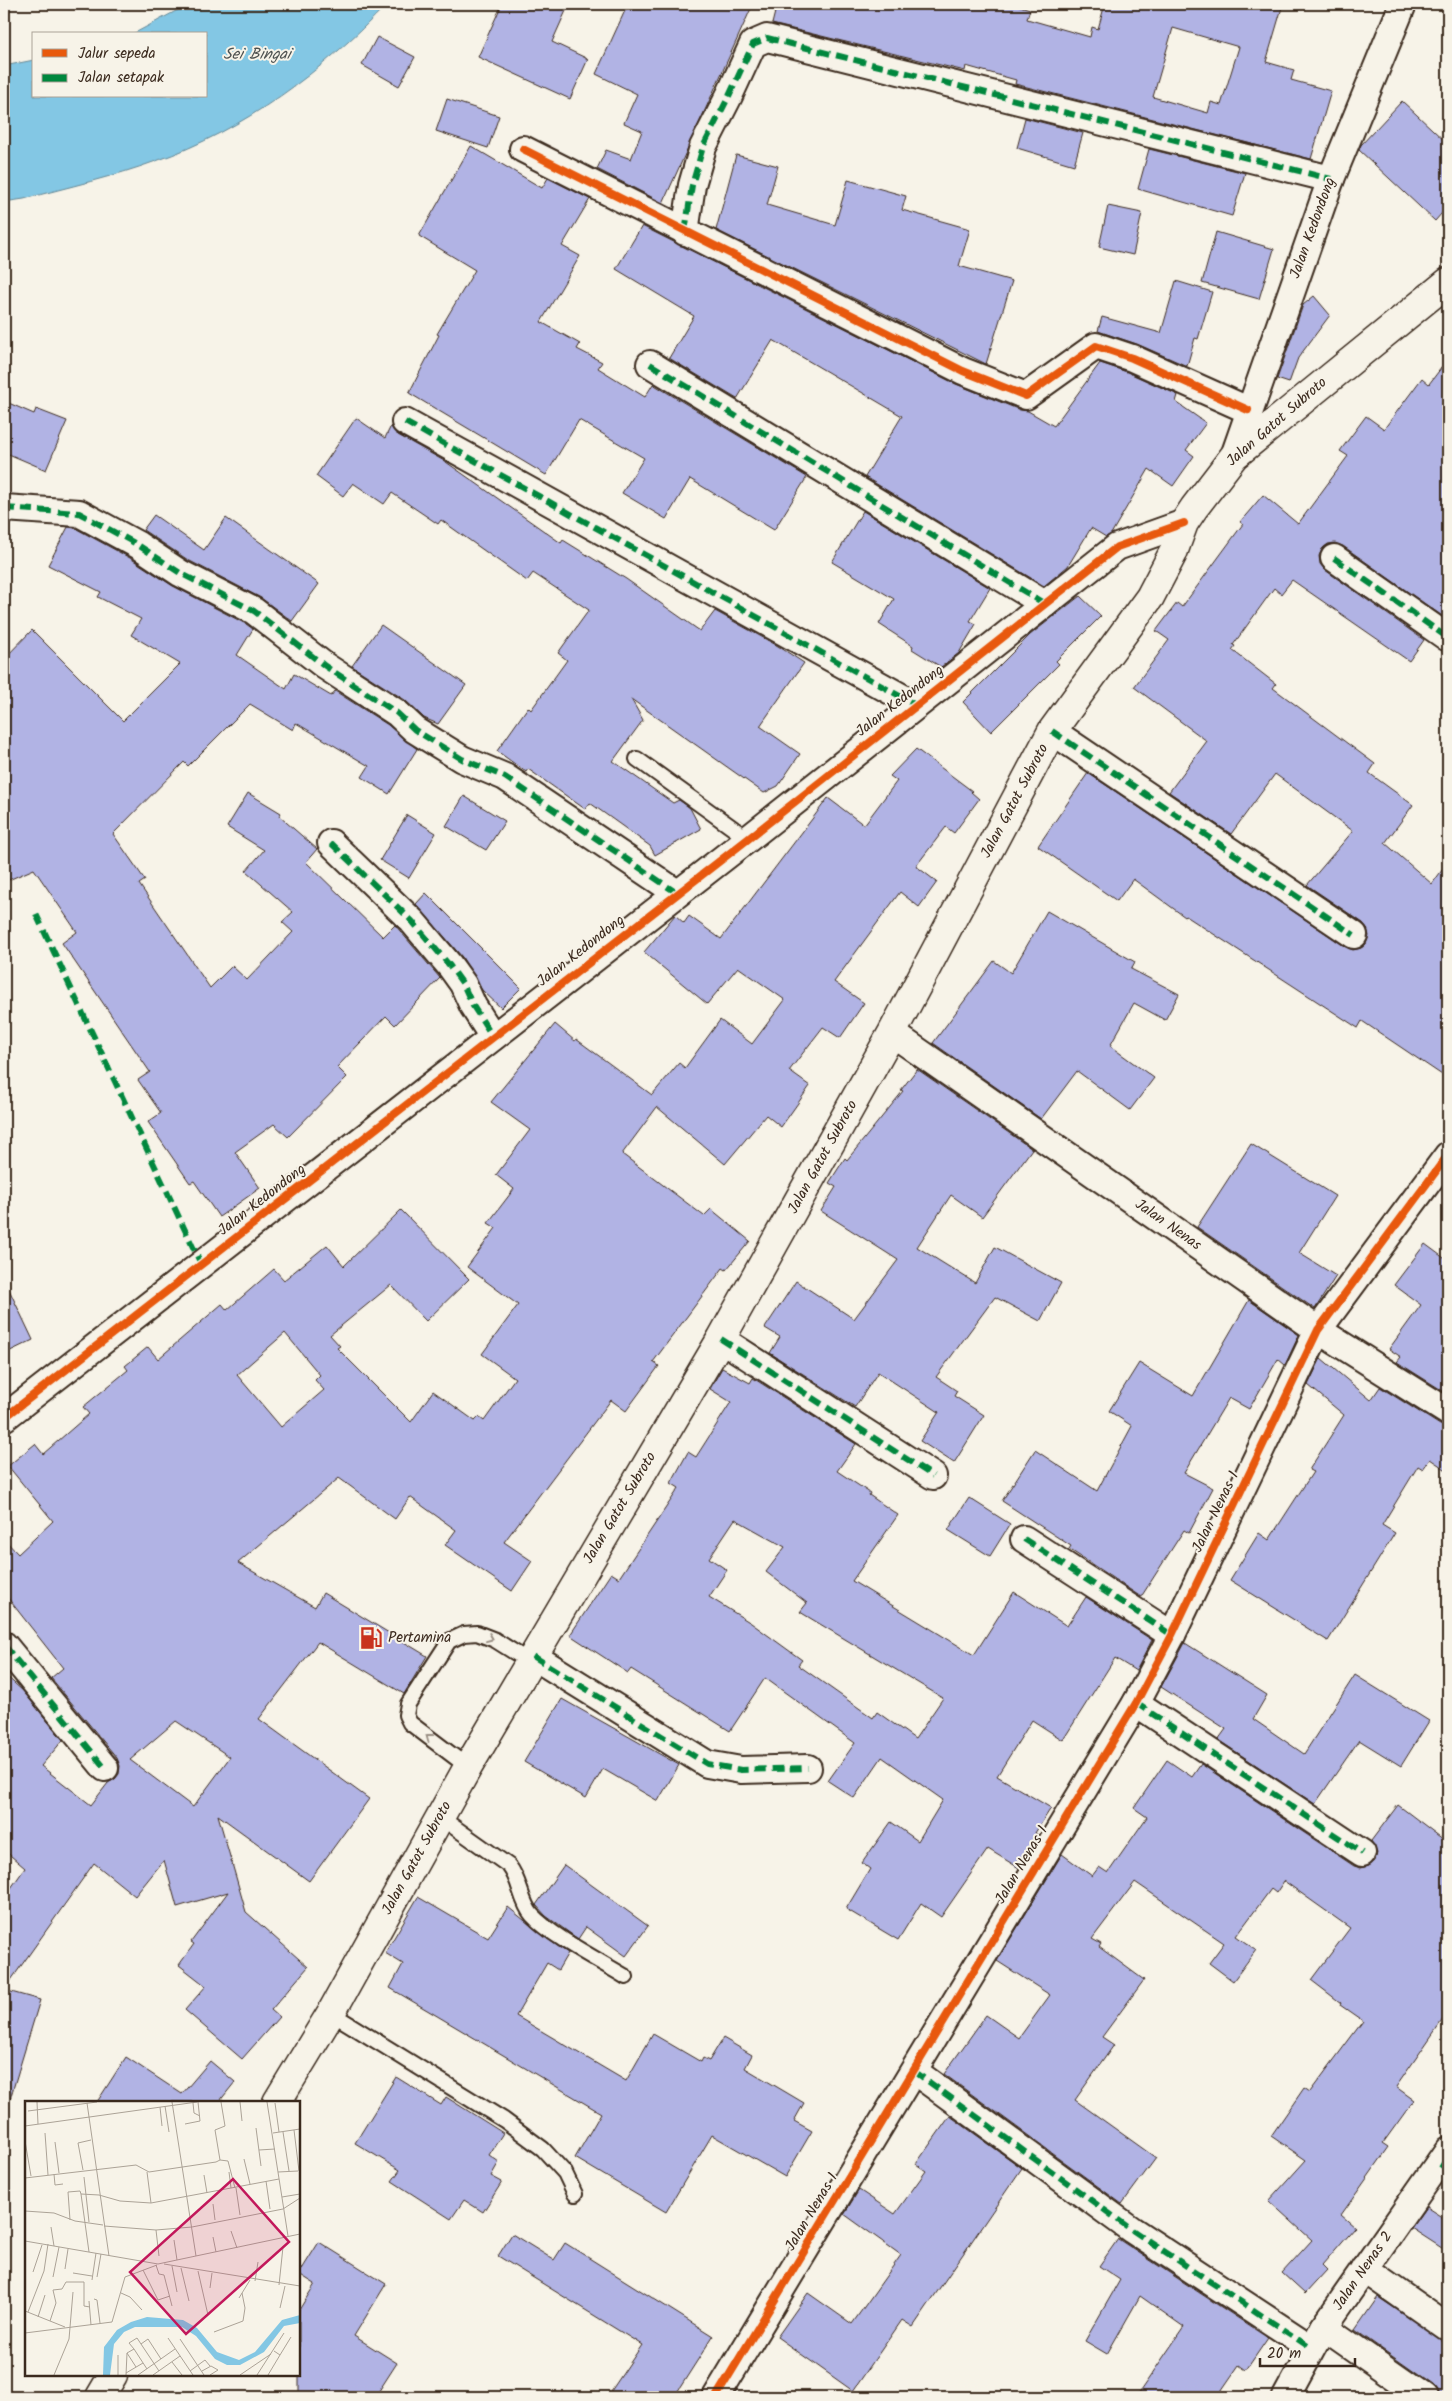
<svg xmlns="http://www.w3.org/2000/svg" width="1452" height="2401" font-family="Kalam,sans-serif">
<rect width="100%" height="100%" fill="#f7f3e8"/>
<filter id="ink" filterUnits="userSpaceOnUse"><feTurbulence type="fractalNoise" baseFrequency=".02" numOctaves="2"/><feDisplacementMap in="SourceGraphic" scale="10" xChannelSelector="R" yChannelSelector="G"/><feConvolveMatrix kernelMatrix="1 2 1 2 8 2 1 2 1" color-interpolation-filters="sRGB"/></filter>
<g filter="url(#ink)">
<path fill="#83c7e4" stroke="#668895" d="M189 4H387C323 71 244 130 156 161 113 177 68 187 24 199L4 202V66L34 60V96H206V34H133Z"/>
<g fill="#b1b3e4" stroke="#3b2a1e" fill-rule="evenodd">
<path d="M502 4H569L552 42 588 59 570 99 478 57Z"/>
<path d="M628 4H753L663 203 597 169 606 150 631 159 642 131 624 123 637 94 596 74Z"/>
<path d="M777 4H1013L1030 9 1027 19 1090 37 1092 27 1098 29 1105 4H1283L1266 62 1294 70 1291 80 1331 91 1311 159 1015 84 1016 80 966 66 965 71 772 24ZM1173 28 1239 47 1221 105 1211 102 1208 113 1153 97Z"/>
<path d="M377 37 415 57 399 86 362 65Z"/>
<path d="M447 99 499 116 488 148 436 131Z"/>
<path d="M1402 101 1448 144V206L1435 221 1359 150 1361 145Z"/>
<path d="M1025 118 1083 133 1074 165 1017 148Z"/>
<path d="M471 146 542 188 548 178 590 199 562 246 580 256 541 322 580 344 577 349 602 362 598 368 645 397 653 384 807 477 774 530 690 479 666 519 622 493 644 458 579 420 546 475 409 393 439 335 437 334 475 270 419 236Z"/>
<path d="M1149 149 1245 173 1232 216 1138 189Z"/>
<path d="M736 155 778 166 767 205 835 225 848 180 906 196 902 210 970 229 959 266 1012 281 986 364 716 230Z"/>
<path d="M1108 206 1142 213 1133 255 1099 247Z"/>
<path d="M642 226 956 384 1020 410 1028 411 1054 426 1100 363 1127 372 1178 395 1176 402 1206 423 1186 450 1194 456 1173 486 1149 469 1111 534 1106 537 1091 528 1068 566 1044 586 865 477 902 416 773 340 737 399 669 358 694 316 616 269Z"/>
<path d="M1216 232 1274 249 1259 299 1202 283Z"/>
<path d="M1176 281 1212 292 1198 339 1195 338 1187 366 1137 344 1098 331 1102 317 1161 333Z"/>
<path d="M1314 296 1330 315 1298 358 1289 383 1277 379 1303 305Z"/>
<path d="M1448 359V620L1343 546 1335 543 1328 544 1322 549 1319 556 1320 564 1325 570 1424 640 1409 661 1292 580 1281 594 1274 588 1233 645 1235 646 1232 650 1276 684 1273 688 1375 764 1369 773 1413 805 1385 843 1432 884 1448 862V1079L1362 1021 1358 1028 1186 916 1185 917 1133 879 1117 901 1038 846 1088 773 1346 947 1353 950 1361 948 1366 944 1369 936 1367 928 1363 923 1307 885 1353 831 1275 774 1231 834 1169 792 1207 741 1134 687 1169 640 1156 631 1177 603 1182 607 1243 524 1240 522 1263 495 1298 524 1348 456 1340 451 1366 416 1384 429 1422 378 1429 384Z"/>
<path d="M4 401 34 414 36 409 67 421 46 470 4 452Z"/>
<path d="M356 418 385 438 391 426 398 435 446 462 561 543 563 540 626 579 700 631 715 611 778 646 804 663 760 726 800 754 778 786 764 793 631 699 643 720 613 761 673 803 679 800 690 808 701 829 655 855 650 846 590 803 585 809 528 769 526 772 497 751 528 707 531 710 567 660 558 653 589 610 533 573 527 581 441 520 438 524 392 493 384 504 353 483 343 496 316 476Z"/>
<path d="M863 511 990 588 970 621 976 624 959 653 941 667 912 649 913 646 879 624 894 599 832 562Z"/>
<path d="M154 515 204 550 226 518 319 584 292 621 261 598 188 560 143 530Z"/>
<path d="M68 527 75 528 130 558 173 586 246 624 253 629 237 655 286 689 294 674 331 696 335 691 388 725 417 749 389 794 362 777 369 766 296 723 293 730 250 704 188 766 184 762 113 834 145 880 139 884 210 988 232 966 247 980 293 932 282 922 293 912 246 871 264 850 227 827 248 793 281 813 279 816 317 849 306 862 383 937 395 925 440 978 395 1025 386 1016 337 1067 347 1077 288 1137 274 1124 235 1152 260 1188 219 1217 194 1181 190 1183 148 1122 161 1113 138 1080 150 1072 62 943 77 932 34 869 4 882V659L32 630 123 721 180 664 131 635 141 619 98 597 101 592 48 565Z"/>
<path d="M1080 596 1101 616 1056 661 1059 664 991 732 963 702 1030 635Z"/>
<path d="M381 625 466 685 438 724 424 718 405 700 352 666Z"/>
<path d="M916 749 972 791 971 792 979 799 954 833 946 827 916 866 937 882 919 907 900 892 834 982 864 1003 840 1038 823 1027 789 1071 810 1086 781 1127 766 1115 725 1164 657 1107 622 1154 704 1216 711 1209 750 1241 726 1270 723 1268 653 1362 659 1366 626 1411 611 1400 504 1542 532 1561 512 1591 445 1545 456 1530 410 1497 395 1519 339 1478 238 1563 315 1607 323 1593 427 1656 404 1694 318 1642 259 1719 369 1799 309 1881 218 1815 246 1912 308 1967 271 2010 279 2017 242 2059 185 2010 206 1986 179 1965 194 1944 191 1942 228 1892 177 1907 164 1860 135 1896 94 1863 4 1990 40 2000 10 2099 4 2098V1898L25 1868 4 1850V1674L23 1691 63 1740 41 1766 91 1805 108 1783 115 1779 119 1774 120 1766 117 1758 51 1678 63 1668 4 1593V1539L18 1554 53 1521 8 1466 35 1444 43 1454 89 1414 83 1407 128 1370 125 1366 148 1347 158 1359 222 1304 227 1310 274 1269 284 1280 327 1245 344 1266 401 1210 469 1279 426 1321 391 1285 330 1335 340 1346 337 1348 411 1422 433 1391 475 1421 479 1417 484 1421 515 1378 482 1354 518 1305 467 1267 496 1228 488 1223 514 1189 496 1175 530 1130 491 1102 555 1024 575 1041 576 1039 652 1095 679 1063 685 1068 720 1020 752 1044 785 1000 738 967 707 1004 644 952 675 915 684 923 689 916 721 939 828 798 864 825 897 781 890 776ZM285 1333 320 1375 315 1380 324 1390 281 1427 237 1375ZM176 1721 230 1757 193 1807 130 1760Z"/>
<path d="M464 796 505 821 486 850 446 826Z"/>
<path d="M407 815 436 833 409 878 380 860Z"/>
<path d="M426 893 521 988 501 1008 482 990 462 957 416 904Z"/>
<path d="M1047 911 1135 962 1131 969 1179 994 1165 1020 1134 1003 1110 1046 1154 1078 1130 1110 1077 1071 1041 1119 933 1043 994 961 1011 973Z"/>
<path d="M917 1069 1032 1149 982 1217 951 1195 917 1247 975 1283 995 1247 1061 1283 1040 1321 995 1297 936 1377 957 1391 954 1396 984 1415 954 1463 920 1441 939 1412 878 1372 855 1407 770 1353 780 1337 765 1328 796 1281 854 1319 898 1260 821 1211 836 1187 829 1183 845 1158 847 1160 903 1091 901 1090Z"/>
<path d="M1251 1144 1335 1196 1299 1253 1336 1276 1315 1309 1197 1227Z"/>
<path d="M1425 1244 1448 1261V1394L1397 1362 1401 1357 1389 1349 1421 1305 1394 1285Z"/>
<path d="M4 1279 33 1340 4 1354Z"/>
<path d="M1249 1300 1299 1335 1285 1365 1278 1359 1249 1409 1229 1398 1184 1473 1213 1488 1189 1533 1184 1530 1141 1597 1069 1549 1071 1546 1002 1501 1035 1450 1097 1491 1132 1426 1109 1411 1139 1363 1193 1396Z"/>
<path d="M1321 1358 1371 1400 1380 1387 1440 1425 1448 1427V1471L1430 1459 1423 1469 1418 1466 1382 1525 1395 1533 1328 1641 1230 1580 1259 1533 1269 1540 1313 1472 1309 1470 1344 1415 1308 1385Z"/>
<path d="M722 1368 750 1383 753 1378 856 1444 837 1471 870 1493 869 1495 898 1515 852 1581 974 1655 1014 1592 1067 1626 1086 1597 1152 1640 1136 1671 1115 1658 1063 1740 1032 1720 997 1776 1051 1808 1035 1833 1038 1835 1019 1868 988 1849 941 1917 921 1903 898 1940 846 1909 870 1869 862 1863 891 1822 918 1841 943 1800 882 1757 854 1798 828 1781 855 1743 765 1678 730 1731 631 1669 628 1673 570 1635 611 1573 619 1578 679 1488 671 1483 688 1452 696 1457 731 1402 710 1389ZM735 1519 785 1547 766 1572 807 1603 800 1612 943 1698 915 1739 877 1712 873 1718 798 1665 802 1660 751 1623 709 1597 727 1570 709 1558Z"/>
<path d="M969 1498 1010 1524 990 1556 948 1530Z"/>
<path d="M1185 1643 1267 1695 1253 1719 1304 1754 1355 1675 1429 1721 1401 1766 1359 1740 1315 1804 1218 1740 1226 1729 1161 1687Z"/>
<path d="M562 1699 679 1765 658 1801 603 1769 586 1798 524 1762Z"/>
<path d="M1167 1760 1192 1777 1201 1764 1354 1866 1361 1868 1369 1866 1375 1861 1377 1853 1371 1841 1398 1805 1448 1843V2012L1396 2087 1414 2100 1383 2143 1389 2147 1341 2215 1355 2227 1322 2265 1327 2270 1305 2294 1282 2273 1312 2240 1269 2201 1306 2160 1271 2136 1304 2088 1310 2092 1363 2021 1340 2005 1341 2003 1311 1980 1350 1928 1284 1881 1276 1893 1271 1889 1236 1936 1256 1950 1233 1981 1209 1963 1224 1943 1135 1882 1092 1939 1101 1944 1099 1947 1144 1980 1102 2037 1114 2045 1075 2100 1156 2158 1122 2204 944 2074 986 2015 1019 2038 1050 1995 997 1961 1062 1854 1092 1876 1099 1867 1108 1873 1147 1817 1134 1808Z"/>
<path d="M564 1865 648 1926 626 1956 586 1927 578 1939 546 1916 536 1905Z"/>
<path d="M418 1897 488 1938 508 1907 546 1938 568 1953 558 1970 547 1963 516 2016 626 2081 653 2034 701 2062 703 2058 709 2061 723 2038 752 2055 745 2068 804 2103 794 2121 812 2131 785 2177 712 2135 666 2212 575 2158 601 2113 390 1988 403 1964 385 1953Z"/>
<path d="M126 2057 182 2094 210 2061 235 2082 219 2102H97Z"/>
<path d="M396 2077 441 2105 446 2097 503 2133 489 2155 499 2162 491 2176 502 2182 483 2212 464 2200 451 2219 392 2181 400 2170 355 2143Z"/>
<path d="M950 2116 1022 2168 913 2327 902 2320 853 2391 777 2337 808 2293 852 2324 901 2255 844 2214 859 2190 895 2214 926 2171 916 2164Z"/>
<path d="M1426 2207 1448 2221V2252L1411 2228Z"/>
<path d="M512 2234 554 2260 565 2243 713 2336 674 2397H607L642 2345 498 2256Z"/>
<path d="M1118 2239 1268 2338 1246 2370 1239 2365 1217 2397H1136L1184 2327 1140 2296 1107 2354 1085 2341 1120 2280 1099 2266Z"/>
<path d="M319 2242 386 2284 354 2336 397 2363 375 2397H299V2310L315 2284 299 2274Z"/>
<path d="M1378 2297 1448 2344V2397H1439L1437 2390 1433 2385 1355 2330Z"/>
</g>
<g fill="none" stroke-linecap="round" stroke-linejoin="round">
<defs>
<g id="lane">
<path d="M637 759 748 839"/>
<path d="M468 1767 410 1723 406 1715 408 1704 449 1641 464 1634 477 1633 495 1640 530 1662"/>
<path d="M440 1817 509 1866C521 1881 520 1901 532 1915 551 1936 600 1961 626 1977"/>
<path d="M331 2013 504 2120 543 2149 565 2173 575 2194"/>
</g>
<g id="street">
<path d="M523 149 963 371 1026 396 1096 346 1132 358 1248 410"/>
<path d="M685 232 692 185 703 147 729 96 753 44 767 38 1331 179"/>
<path d="M650 364 1045 604"/>
<path d="M405 422 916 705"/>
<path d="M1234 456 1331 179 1403 4"/>
<path d="M4 508 79 513 138 545 180 573 254 611 325 666 397 713 415 730 462 759 505 777 677 893"/>
<path d="M1334 558 1448 638"/>
<path d="M1052 731 1354 935"/>
<path d="M331 843 412 921 450 966 463 984 473 1006 493 1037"/>
<path d="M892 1033 1318 1330 1448 1412"/>
<path d="M721 1339 933 1476"/>
<path d="M4 1418 748 839 1117 547 1184 523"/>
<path d="M1024 1539 1172 1635"/>
<path d="M4 1645 105 1768"/>
<path d="M533 1656 707 1764 741 1770 808 1768"/>
<path d="M1136 1703 1362 1853"/>
<path d="M914 2071 1132 2230 1311 2348"/>
<path d="M1364 2269 1448 2328"/>
<path d="M1324 2327 1424 2397"/>
<path d="M716 2397 1136 1703 1172 1635 1318 1330 1448 1155"/>
<path d="M1286 2397 1324 2327 1448 2150"/>
</g>
<g id="secondary">
<path d="M277 2102 331 2013 468 1767 721 1339 892 1033 1052 731 1150 597 1173 553 1184 523 1194 508 1234 456 1448 282"/>
<path d="M100 2397 113 2375"/>
</g>
</defs>
<use href="#lane" stroke="#3b2a1e" stroke-width="18"/>
<use href="#street" stroke="#3b2a1e" stroke-width="30"/>
<use href="#secondary" stroke="#3b2a1e" stroke-width="31"/>
<use href="#lane" stroke="#f7f3e8" stroke-width="14"/>
<use href="#street" stroke="#f7f3e8" stroke-width="26"/>
<use href="#secondary" stroke="#f7f3e8" stroke-width="28"/>
<g stroke="#00873e" stroke-width="6" stroke-dasharray="12 6" stroke-linecap="butt">
<path d="M685 232 692 185 703 147 729 96 753 44 767 38 1331 179"/>
<path d="M650 364 1045 604"/>
<path d="M405 422 916 705"/>
<path d="M4 508 79 513 138 545 180 573 254 611 325 666 397 713 415 730 462 759 505 777 677 893"/>
<path d="M1334 558 1448 638"/>
<path d="M1052 731 1354 935"/>
<path d="M331 843 412 921 450 966 463 984 473 1006 493 1037"/>
<path d="M36 914 201 1264"/>
<path d="M721 1339 933 1476"/>
<path d="M1024 1539 1172 1635"/>
<path d="M4 1645 105 1768"/>
<path d="M533 1656 707 1764 741 1770 808 1768"/>
<path d="M1136 1703 1362 1853"/>
<path d="M914 2071 1132 2230 1311 2348"/>
<path d="M1440 2164 1448 2169"/>
</g>
<defs>
<g id="cycleway">
<path d="M523 149 963 371 1026 396 1096 346 1132 358 1248 410"/>
<path d="M4 1418 748 839 1117 547 1184 523"/>
<path d="M716 2397 1136 1703 1172 1635 1318 1330 1448 1155"/>
</g>
</defs>
<use href="#cycleway" stroke="#f7f3e8" stroke-width="11"/>
<use href="#cycleway" stroke="#e8590c" stroke-width="8"/>
</g>
<defs><path id="oneway-chevron" d="M-2-3.5L2.5 0L-2 3.5" fill="none" stroke-width="1.6" stroke-linecap="round" stroke-linejoin="round" transform="scale(1.25)"/></defs>
<g stroke="#998e83">
<use href="#oneway-chevron" transform="translate(490 1638) rotate(22)"/>
<use href="#oneway-chevron" transform="translate(429 1737) rotate(-143)"/>
</g>
</g>
<defs>
<symbol id="fuel-bare" viewBox="-9 -9 18 18"><path d="M-5.5-6h7V0h2V4h1.3V-2.5L3-4.5l.8-.8L6-3V5H2.5V1h-1V6h-7ZM-4.2-4.7v3.2H.2V-4.7Z" fill="#c8321e" stroke="#f7f3e8" stroke-width="2.5" paint-order="stroke"/></symbol>
</defs>
<g fill-rule="evenodd">
<use href="#fuel-bare" x="355" y="1622" width="32" height="32"/>
</g>
<g text-anchor="middle" dominant-baseline="central" stroke-width="4" stroke-linejoin="round" paint-order="stroke">
<g font-size="15" fill="#3b2a1e" stroke="#f7f3e8">
<text transform="translate(1313 228) rotate(-70)">Jalan Kedondong</text>
<text transform="translate(1277 422) rotate(-41)">Jalan Gatot Subroto</text>
<text transform="translate(900 701) rotate(-38)">Jalan Kedondong</text>
<text transform="translate(1015 801) rotate(-62)">Jalan Gatot Subroto</text>
<text transform="translate(581 951) rotate(-38)">Jalan Kedondong</text>
<text transform="translate(823 1157) rotate(-61)">Jalan Gatot Subroto</text>
<text transform="translate(262 1200) rotate(-38)">Jalan Kedondong</text>
<text transform="translate(1168 1225) rotate(35)">Jalan Nenas</text>
<text transform="translate(620 1508) rotate(-59)">Jalan Gatot Subroto</text>
<text transform="translate(1216 1512) rotate(-64)">Jalan Nenas 1</text>
<text transform="translate(417 1858) rotate(-61)">Jalan Gatot Subroto</text>
<text transform="translate(1022 1865) rotate(-59)">Jalan Nenas 1</text>
<text transform="translate(812 2212) rotate(-59)">Jalan Nenas 1</text>
<text transform="translate(1363 2271) rotate(-55)">Jalan Nenas 2</text>
</g>
<g font-size="15" fill="#3b2a1e" stroke="#f7f3e8" text-anchor="start">
<text x="388" y="1638">Pertamina</text>
</g>
<g font-size="16" font-style="italic" fill="#4d5150" stroke="#f7f3e8">
<text x="257" y="54">Sei Bingai</text>
</g>
</g>
<g transform="translate(25 2101)">
<rect width="275" height="275" fill="#f7f3e8"/>
<path d="M275 214V222L259 225 239 251 215 264H202L190 258 171 235 157 226H110L99 231 89 243 85 274H78L79 246 92 229 106 221 122 216 158 219 172 227 192 251 214 259 230 251 257 219Z" fill="#83c7e4"/>
<path fill="none" stroke="#aca397" stroke-width="1" d="M12 1 13 23M147 1 171 155M215 1 217 20M242 1 263 135M62 2 84 155M168 2 169 12 175 15M250 2 254 31M140 5 144 31M135 6 137 25M3 10 72 1M160 23 175 20 173 1M0 25 172 1M231 27 236 65M269 29 274 70M258 31 264 70M20 32 23 74M248 32 275 28M0 40 6 75M30 41 34 72M234 49 250 48M219 58 225 83M195 59 203 60 210 87M58 69 53 42 66 39M122 71 126 102M204 71 206 87M253 71 273 70M29 73 30 84 38 83M179 74 182 92M59 76 64 121M0 77 111 64 124 71 191 61 195 59 190 29 200 25 196 1M241 80 245 108M211 87 215 114M56 93 64 151M257 96 275 93M188 103 190 119M0 110 29 112 50 120 78 124M45 119 43 91 55 90 56 93 74 94 95 100 126 102 254 78M79 125 131 129 167 126 258 108 275 97M26 126 29 145M131 129 134 155M206 130 212 147M188 136 191 151M149 139 152 159M0 140 133 163 275 133M139 163 275 185M131 164 134 173 139 174 147 205M147 165 152 191M156 167 164 200M40 168 43 148M118 169 133 199 145 195M173 170 183 214M8 171 17 144M48 172 67 175M28 176 34 146M72 176 76 153M67 179 71 152M230 180 233 161M254 184 258 146M185 187 187 172M96 192 105 196 117 209M214 197 225 179M69 198 72 199 75 222M64 200 66 224M255 207 260 185M0 210 40 226M3 211 19 170 23 143M13 216 20 194M25 220 31 202 28 189 37 188 41 181H59V205L65 206M189 231 218 220 220 207 217 192M0 232 87 221 100 176 132 164M143 237 168 274M155 238 179 274M116 243 123 238 136 258M109 248 122 268M102 252 111 266M93 254V274M255 254 266 236M147 261 157 274M165 270 180 259 185 265M177 270 186 265 193 269 185 274M101 272 118 262M29 274 44 238 48 191M101 274 102 252 109 248 104 242 112 237 134 270M113 274 150 248M128 274 155 255M215 274 246 253M232 274 259 232M243 274 255 254 249 250"/>
<path fill="#c2185b" fill-opacity="0.15" stroke="#c2185b" stroke-width="2.5" d="M208 78 264 141 161 233 105 171Z"/>
<rect width="275" height="275" fill="none" stroke="#3b2a1e" stroke-width="2.5"/>
</g>
<rect width="1452" height="2401" fill="none" stroke="#f7f3e8" stroke-width="20"/>
<rect x="10" y="10" width="1432" height="2381" fill="none" stroke="#3b2a1e" stroke-width="2" filter="url(#ink)"/>
<rect x="32" y="32" width="175" height="65" fill="#f7f3e8" stroke="#aca397"/>
<rect x="42" y="49" width="25" height="8" fill="#e8590c" stroke="#aca397"/>
<text x="78" y="58" font-size="15" fill="#3b2a1e">Jalur sepeda</text>
<rect x="42" y="74" width="25" height="8" fill="#00873e" stroke="#aca397"/>
<text x="78" y="82" font-size="15" fill="#3b2a1e">Jalan setapak</text>
<path d="M1260 2358v8h95v-8" fill="none" stroke="#3b2a1e" stroke-width="2.5"/>
<text x="1267" y="2358" font-size="15" fill="#3b2a1e" stroke="#f7f3e8" stroke-width="4" paint-order="stroke">20 m</text>
</svg>
